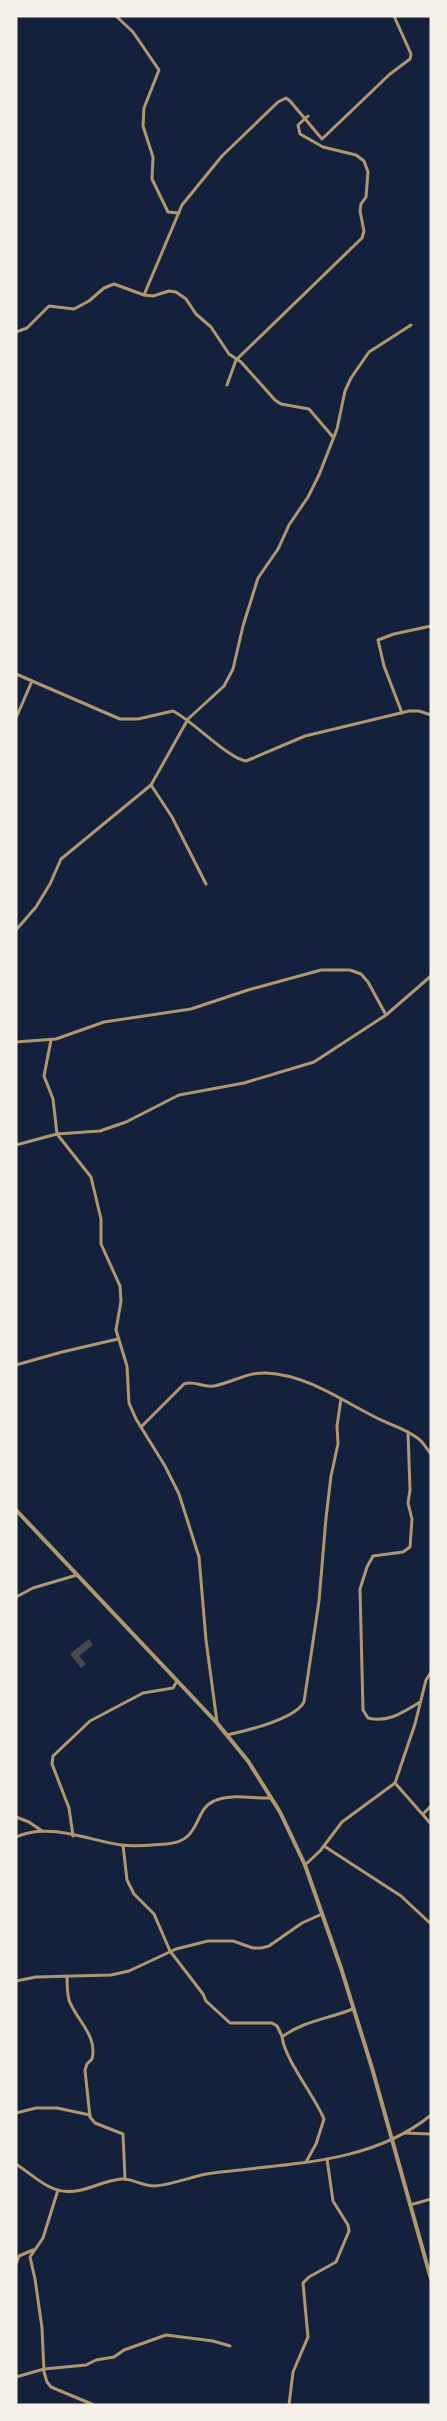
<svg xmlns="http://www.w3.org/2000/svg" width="447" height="2421" font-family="Commissioner,sans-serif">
<rect width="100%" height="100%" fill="#14213d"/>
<path fill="#48494c" d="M89 1639 93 1645 79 1656 86 1664 81 1668 70 1654Z"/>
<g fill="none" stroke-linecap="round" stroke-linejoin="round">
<g stroke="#b1986c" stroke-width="3">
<path d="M116 16 133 32 159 70 144 108 143 126 153 157 152 179 168 212 179 213"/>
<path d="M144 295 153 296 169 291 176 292 186 299 196 314 211 327 229 354 241 362 275 400 281 404 309 409 333 437"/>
<path d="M16 332 27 328 49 306 74 309 89 301 104 288 114 284 144 295 182 205 222 156 278 102 286 98 290 101 322 139 390 74 410 59 411 54 394 16"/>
<path d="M227 385 236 360 362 238 364 231 360 211 361 204 366 197 368 172 364 161 356 155 323 147 300 134 298 125 308 116"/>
<path d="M16 674 120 719H138L173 711C193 721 229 759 246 761L305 736 409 711H419L431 715"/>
<path d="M402 713 384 666 378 640 394 634 431 626"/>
<path d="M16 718 32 681"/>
<path d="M151 785 172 817 206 884"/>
<path d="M16 930 36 907 50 884 61 859 151 785 188 719 224 686 233 669 243 626 258 578 278 549 289 525 308 497 319 475 337 429 345 391 351 378 369 352 411 325"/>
<path d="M51 1040 44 1076 53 1099 57 1134 91 1177 101 1219V1244L120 1286 121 1301 116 1330 127 1366 129 1403 136 1419 165 1466 179 1494 199 1557 206 1640 217 1722"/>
<path d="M16 1042 56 1039 104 1022 191 1009 248 990 321 970H350L361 974 368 982 386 1015"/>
<path d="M16 1145 57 1134 100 1131 126 1122 179 1095 244 1083 314 1062 386 1015 431 976"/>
<path d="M16 1365 62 1352 118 1339"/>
<path d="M141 1427 184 1384C194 1380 203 1388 214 1386 231 1383 247 1372 266 1373 307 1375 339 1399 375 1417 388 1424 404 1428 416 1437 423 1441 426 1448 431 1454"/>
<path d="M408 1432 410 1490 408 1503 412 1519 410 1547 403 1552 373 1556 367 1567 360 1589 363 1710 368 1718C389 1723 403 1712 420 1702"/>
<path d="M16 1597 33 1588 77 1575"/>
<path d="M227 1735C245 1731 295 1719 304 1702L319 1601 326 1518 331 1476 338 1444 337 1426 341 1399"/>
<path d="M395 1783 431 1824"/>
<path d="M423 1814 431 1806"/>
<path d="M16 1817 29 1822 42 1831"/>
<path d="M73 1836 69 1808 52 1764 53 1756 90 1721 143 1693 173 1688 177 1681"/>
<path d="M16 1837C48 1822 88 1840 121 1845 135 1847 152 1845 166 1844 202 1842 193 1810 214 1801 231 1793 253 1799 271 1798"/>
<path d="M123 1845 127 1880 134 1894 154 1914 170 1951 203 1994 206 2001 230 2023H272L277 2026 282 2036"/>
<path d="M324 1846 401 1896 431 1924"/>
<path d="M305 1865 320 1851 342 1822 395 1783 415 1724 426 1680 431 1672"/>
<path d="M67 1976C67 1984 67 1992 69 2000 76 2020 98 2035 92 2059L87 2064 85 2070 90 2117 95 2123 123 2134 125 2179"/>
<path d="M16 1981 36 1977 111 1975 129 1971 176 1949 208 1941H233L253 1948H261L269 1946 302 1923 322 1914"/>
<path d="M16 2113 36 2108H57L90 2115"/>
<path d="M405 2133 431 2134"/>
<path d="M306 2162 316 2144 324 2119C313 2093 286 2062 282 2037 303 2021 328 2019 353 2009"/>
<path d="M16 2164C30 2173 45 2188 62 2191 84 2194 100 2181 121 2179 132 2178 142 2186 154 2186 173 2185 194 2175 213 2173 287 2163 370 2165 431 2115"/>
<path d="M58 2190 43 2238 30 2257 35 2279 42 2328 44 2372 47 2382 51 2387 94 2405"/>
<path d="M410 2205 431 2199"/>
<path d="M16 2264 19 2256 33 2250"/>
<path d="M16 2377 44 2369 86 2365 96 2360 114 2357 124 2350 166 2335 213 2341 230 2346"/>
<path d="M289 2405 293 2372 308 2337 303 2283 309 2277 336 2262 349 2231 348 2225 333 2201 327 2159"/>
</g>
<path stroke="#b1986c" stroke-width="4" d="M16 1510 217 1723 248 1761 280 1812 305 1865 341 1968 372 2068 431 2279"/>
</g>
<rect width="447" height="2421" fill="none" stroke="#f6f1e7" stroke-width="35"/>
</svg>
